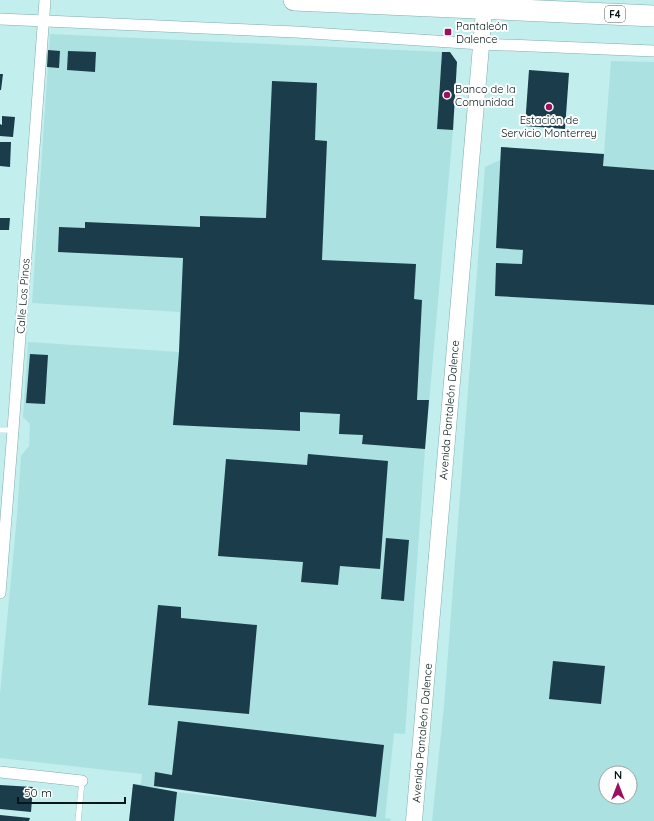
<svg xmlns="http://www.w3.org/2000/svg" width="654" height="821" font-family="Quicksand,sans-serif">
<rect width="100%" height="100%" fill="#c2eeed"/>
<g fill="#ace1e1" fill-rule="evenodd">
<path d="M50 34 442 52 437 128 453 130 425 449 405 734 394 733 385 818 391 819 390 821H129L133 784H141L142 774 0 758V694L17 516 21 456 29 446 30 424 23 417 28 342 179 352 180 312 32 303ZM152 786 317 809 177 792Z"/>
<path d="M611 61 654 62V821H432L444 706 485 167 500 160 603 166ZM606 773H630V797H606Z"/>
</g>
<g fill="#1b3c4a">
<path d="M48 50 60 51 59 68 47 67Z"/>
<path d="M68 51 96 52 95 72 67 70Z"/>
<path d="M442 52H450L457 62 453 130 437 129Z"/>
<path d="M529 70 569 73 565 129 525 126Z"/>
<path d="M0 74H3L1 90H0Z"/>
<path d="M272 81 317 83 315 140 327 141 322 260 416 264 414 299 422 300 417 400H429L425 449 362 444 363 435 339 434 340 414 300 412V431L173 425 179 352 183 258 58 252 59 227 85 228V222L200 227V216L266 218Z"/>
<path d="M2 116 15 117 13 137 0 136V124L2 125Z"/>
<path d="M0 142H11L10 167 0 166Z"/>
<path d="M501 147 604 154 603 166 654 170V305L495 296 496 263 522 264 523 250 496 248Z"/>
<path d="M0 218H10L9 230H0Z"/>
<path d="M30 354 48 355 45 404 26 403Z"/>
<path d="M308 454 388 461 380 569 340 566 338 585 301 582 303 562 218 556 226 459 307 465Z"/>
<path d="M386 538 409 540 404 601 381 599Z"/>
<path d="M158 605 181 607V618L257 625 249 714 148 705Z"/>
<path d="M553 661 605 666 601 704 549 699Z"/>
<path d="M178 721 384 745 376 817 154 786 155 772 172 775Z"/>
<path d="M133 784 177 792 174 821H129Z"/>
<path d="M0 785 33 787 31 812 0 809Z"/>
<path d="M0 815 30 818 29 821H0Z"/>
</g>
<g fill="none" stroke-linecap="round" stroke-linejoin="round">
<defs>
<g id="lane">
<path d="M0 430H13"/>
<path d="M78 821 82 781"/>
</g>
<g id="street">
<path d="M0 19 296 32 481 44 654 51"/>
<path d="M0 593 13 430 45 0"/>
<path d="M0 772 82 781"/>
</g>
<path id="secondary" d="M414 821 485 0"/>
<path id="highway" d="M294 0 654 16"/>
</defs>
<use href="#lane" stroke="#82acac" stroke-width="6"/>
<use href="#street" stroke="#82acac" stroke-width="12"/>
<use href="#secondary" stroke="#82acac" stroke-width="17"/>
<use href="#highway" stroke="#82acac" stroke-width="22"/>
<use href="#lane" stroke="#fff" stroke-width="5.5"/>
<use href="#street" stroke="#fff" stroke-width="11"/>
<use href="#secondary" stroke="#fff" stroke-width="16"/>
<use href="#highway" stroke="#fff" stroke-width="21"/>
</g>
<g fill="#9b1161" stroke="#fff" stroke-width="1.5">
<rect x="444" y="28" width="8" height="8" rx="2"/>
<circle cx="447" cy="95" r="4"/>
<circle cx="549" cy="107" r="4"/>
</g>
<g text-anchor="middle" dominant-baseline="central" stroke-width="4" stroke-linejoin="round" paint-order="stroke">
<rect fill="#fff" stroke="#515d5d" stroke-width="1" x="605" y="6" width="20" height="16" rx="3"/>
<g font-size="10" font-weight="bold" fill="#061717">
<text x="615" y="14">F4</text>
</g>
<g font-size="11" fill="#061717" stroke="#fff" text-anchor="start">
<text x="456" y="26">Pantaleón<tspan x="456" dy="13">Dalence</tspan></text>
<text x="455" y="89">Banco de la<tspan x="455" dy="13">Comunidad</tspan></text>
<text x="549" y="120" text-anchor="middle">Estación de<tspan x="549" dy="13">Servicio Monterrey</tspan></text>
</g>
<g font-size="11" fill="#061717" stroke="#fff">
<text transform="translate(23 296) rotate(-86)">Calle Los Pinos</text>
<text transform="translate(449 410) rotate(-85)">Avenida Pantaleón Dalence</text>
<text transform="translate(422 733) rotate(-85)">Avenida Pantaleón Dalence</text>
</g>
</g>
<g transform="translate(618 785)"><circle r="19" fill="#ffffff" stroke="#9ba2a2"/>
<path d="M0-3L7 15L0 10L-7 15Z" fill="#9b1161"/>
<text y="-6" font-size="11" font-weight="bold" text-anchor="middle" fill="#061717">N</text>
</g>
<path d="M18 797v6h107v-6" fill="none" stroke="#061717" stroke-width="2"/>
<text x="24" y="797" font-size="12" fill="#061717" stroke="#ffffff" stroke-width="3" paint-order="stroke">50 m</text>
</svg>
